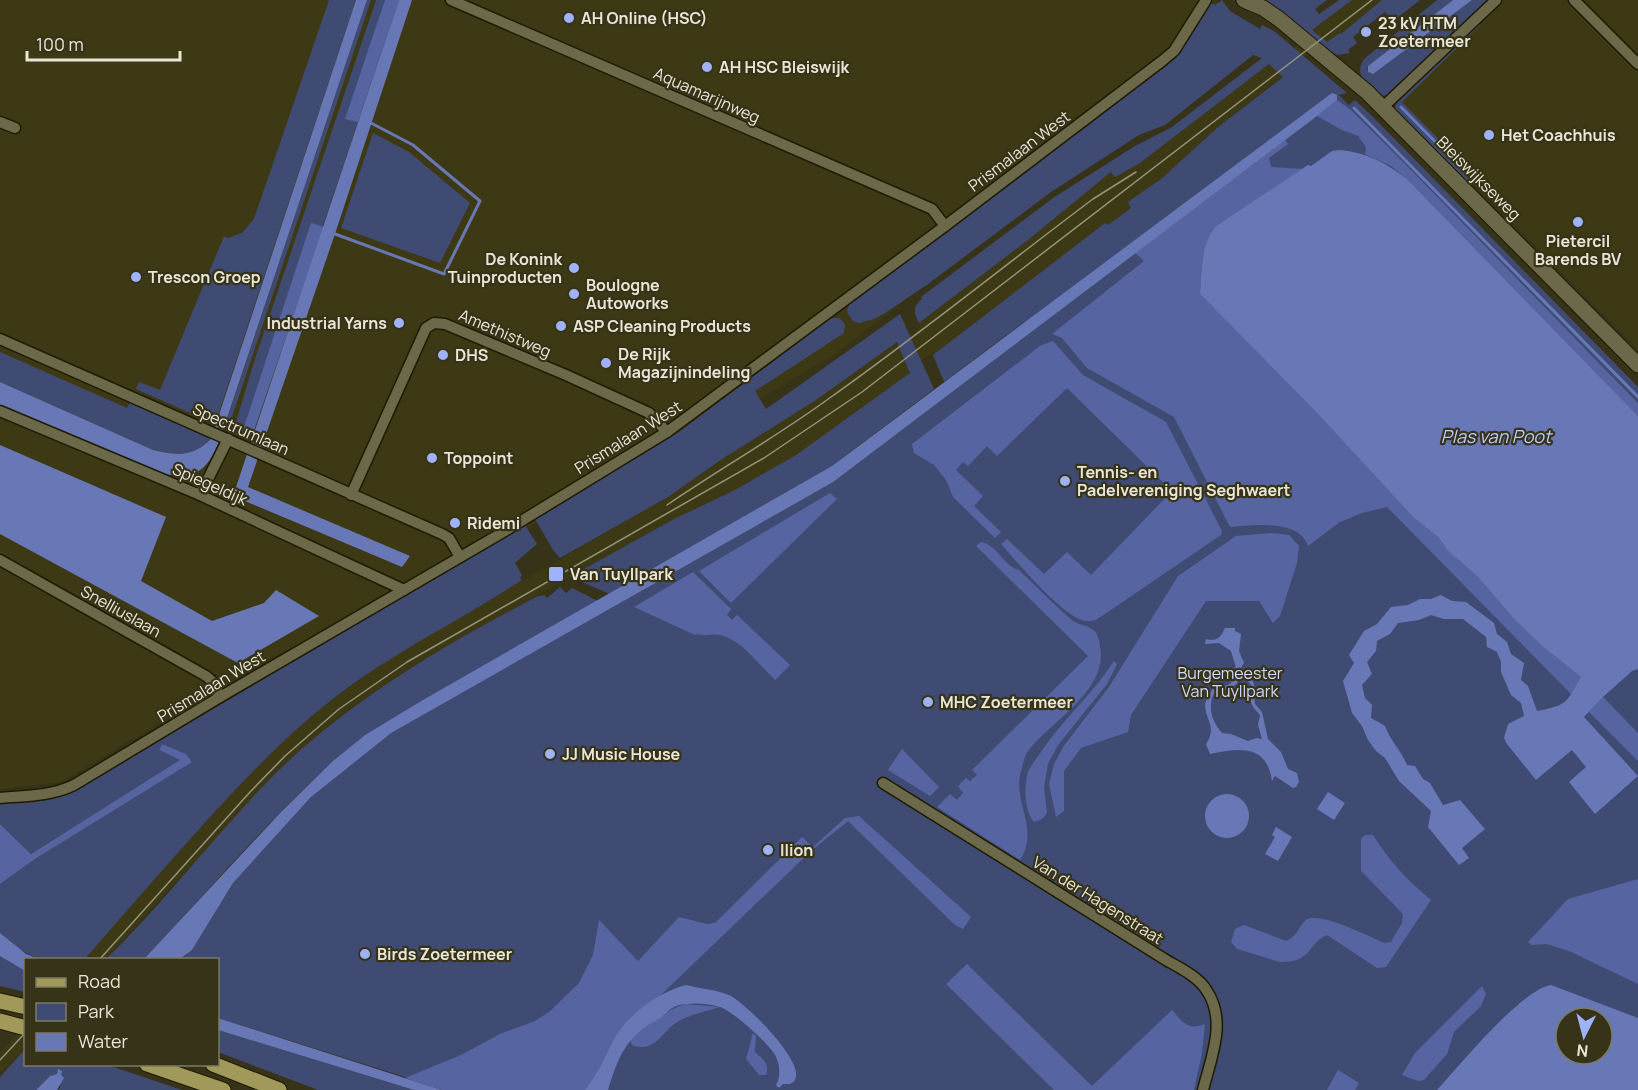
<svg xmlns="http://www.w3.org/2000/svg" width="1638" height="1090" font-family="Manrope,sans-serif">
<rect width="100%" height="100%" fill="#373318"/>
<g fill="#3e3915">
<path d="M0 0H1214L1255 32 831 357 615 483 242 673 61 782 0 789Z"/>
<path d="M1352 0H1382L1341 34 1327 42 1324 41 1282 74 1283 76 1218 127 1161 179 1129 202 1132 207 1108 226 1105 223 933 355 931 353 908 371 909 374 796 455 735 490 674 519 498 617 414 665 349 709 322 731 276 773 114 950 105 959 85 960 126 910 247 777 284 740 329 702 369 672 407 648 668 497 722 459 816 400 895 343 897 345 920 327 919 323 1028 240 1111 172 1115 177 1140 163 1269 64 1272 65 1314 33 1312 30 1340 9 1339 8Z"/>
<path d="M1494 0H1638V349L1383 93Z"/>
<path d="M25 1025V1046L0 1074V1053Z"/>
</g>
<g fill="#404b74" fill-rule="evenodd">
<path d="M329 0H356L215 424 136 389 139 382 160 390 224 236 228 238 242 233 254 219Z"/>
<path d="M367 0H371L228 429 224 428Z"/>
<path d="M376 0H399L251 440 233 432 254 362Z"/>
<path d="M1222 0 1230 11 1260 29 1262 25 1274 31 1347 93 1339 95 1349 105 1355 100 1374 118 1638 387V403L1569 332 1638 405V1090H446L218 1018V960H180L192 950 233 883 311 797 382 736 833 477 1028 319 944 382 933 355 1105 223 1108 225 1131 208 1128 202 1161 179 1218 127 1283 77 1269 64 1140 163 1115 177 1111 172 1028 240 919 323C914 313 912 307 922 299L921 297 1053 198 1135 146 1172 127 1262 58 1253 55 1165 125 1139 135 1051 192 928 284 885 313 874 319 859 323 853 321 847 312 849 304 1167 65 1180 51 1211 3 1215 5ZM1566 1018H1602V1054H1566Z"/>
<path d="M1266 0H1327L1315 9 1319 14 1339 0H1352L1312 30 1327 42 1340 33 1341 34 1382 0H1420L1392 22 1385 12 1353 37 1357 43 1348 50 1350 53 1338 55 1330 52Z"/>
<path d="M1437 0H1453L1368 66 1367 69 1371 74 1472 0H1488L1388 95 1379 96C1368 85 1353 75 1364 59Z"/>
<path d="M1479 23 1481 24 1402 102 1476 177 1474 181 1466 183 1395 111 1396 104 1400 100Z"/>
<path d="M373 133 409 152 470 203 440 263 341 228Z"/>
<path d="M900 314 934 389 832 466 610 594 584 583 575 574 674 519 735 490 796 455 910 373 897 342 816 400 722 459 668 497 560 558 553 550 535 519 679 432 831 318H839L845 324 844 333 755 391 766 409Z"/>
<path d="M0 352 127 408 130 403 211 439C193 457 177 456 153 450L0 382Z"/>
<path d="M525 525 537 544 515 563 522 575 520 578 522 580C458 622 389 654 329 702 282 739 242 782 202 826 162 870 123 915 85 959 43 959 32 964 0 933V884L35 859 192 761 162 744 159 750 181 760 31 854 0 824V804L55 798 69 794Z"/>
<path d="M560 587 566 593 572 588 598 601 365 735C283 801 216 883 144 959L105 960C166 901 217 832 277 772 353 698 443 646 536 597L544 595 547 598Z"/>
<path d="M0 956 25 971V992L0 986Z"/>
<path d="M218 1030 414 1090H318L218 1052Z"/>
<path d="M25 1049 26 1064 108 1065 182 1090H57L60 1088 61 1075 58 1070 57 1074 50 1076 36 1090H0V1077Z"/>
</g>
<g fill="#5665a1">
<path d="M385 0H399L358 122 345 119Z"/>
<path d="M1337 100 1351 110 1413 172 1638 403V416L1407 179 1391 166 1365 154 1366 147 1358 136 1342 130 1317 116Z"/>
<path d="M1285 140 1288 144 1269 158 1271 167 1303 169 1216 226C1200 244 1202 271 1200 294L1317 413 1413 517 1439 538 1448 551 1478 577 1515 620 1543 647 1581 677 1572 695 1387 507 1362 513 1340 522 1308 546C1300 519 1252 525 1230 527L1174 417 1087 368 1062 338 1052 334 1144 261 1135 253Z"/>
<path d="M311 223 324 227 252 436 243 430Z"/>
<path d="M1053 341 1083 375 1166 422 1222 531 1221 535 1096 620C1091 621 1087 622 1082 620 1059 612 1019 564 1001 544L1007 539 1044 574 1067 552 1091 575 1172 491 1067 388 997 456 987 446 968 466 963 462 956 470 983 496 974 506 1001 532 995 538 953 497 946 480 934 465 914 453 912 444 1040 346Z"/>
<path d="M830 493 837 499 731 603 699 571Z"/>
<path d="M1271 533 1289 535 1299 546 1297 563 1280 616 1273 623 1259 601H1206L1131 715 1128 732 1081 748 1064 771V811L1056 817 1049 784 1054 764 1063 747 1109 687 1178 576 1236 536Z"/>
<path d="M981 542C998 545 1003 566 1019 570 1037 587 1054 605 1072 620 1078 625 1087 625 1093 630 1098 633 1099 640 1100 646 1109 690 1051 721 1028 751 1025 755 1023 763 1022 768 1010 801 1041 828 1020 860L937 807 950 794 957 800 963 793 958 786 966 778 970 781 977 775 972 770 1088 656 976 546Z"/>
<path d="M693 572 731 609 727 615 732 620 737 615 790 665 775 680C759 665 742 640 720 635 712 633 706 637 697 634L695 635 634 607Z"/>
<path d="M1114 661 1117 664 1107 684 1058 745 1048 764 1044 787 1047 813 1042 819 1034 822C1024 812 1024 785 1028 772 1031 765 1037 758 1041 752 1062 720 1093 694 1114 661Z"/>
<path d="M1603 697 1638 733V761L1589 712Z"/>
<path d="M162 744 186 754 192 762 35 859 0 884V824L31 854 180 760 159 750Z"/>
<path d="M902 749 939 787 930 796 888 770Z"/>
<path d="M859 816 971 917 963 929 955 925 848 821 811 851 613 1041 593 1080 585 1090H442L405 1078 461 1055 500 1034 535 1021 549 1012 579 983 593 955 599 920 638 961 679 917 707 924 715 923 802 837 813 847 845 818Z"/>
<path d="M1365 835H1373C1390 862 1407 880 1431 900L1386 967 1377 968 1327 935C1306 944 1314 962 1280 962L1237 949 1231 942 1235 929 1244 925 1286 941C1297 937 1298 927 1306 920 1319 911 1370 937 1384 943L1391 942 1402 923 1403 914 1361 871V839Z"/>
<path d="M1638 879V984L1569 951 1547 944 1532 945 1528 942 1568 899Z"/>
<path d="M967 964 1092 1086 1172 1010C1182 1022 1189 1031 1205 1024L1202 1053 1194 1090H1054L946 984Z"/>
<path d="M1482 986 1486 994 1481 1006 1454 1032 1447 1054 1424 1080 1418 1081 1402 1075 1415 1053Z"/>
<path d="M686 1004 720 1007C707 1011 691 1014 679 1021 662 1030 656 1054 632 1045L630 1039C646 1025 666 1010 686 1004Z"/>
<path d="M753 1033 756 1036 755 1052C763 1059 770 1064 766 1075H759L746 1059Z"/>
<path d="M1338 1070 1359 1083 1355 1090H1327Z"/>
</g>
<g fill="#6878b6" fill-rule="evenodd">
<path d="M356 0H367L224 427C213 459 204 483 165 474L0 405V382L153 450C177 456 193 457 211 439Z"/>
<path d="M399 0H412L335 234 248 487 410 556 402 567 233 496Z"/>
<path d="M1453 0H1472L1373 74 1368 72V66Z"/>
<path d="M1332 93 1337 95V100L1317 116 833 482 391 733 311 797 233 883 192 950 180 959H144L281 812 333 761 365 735 423 700 832 466Z"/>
<path d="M1340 150C1366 152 1386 163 1407 179L1638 416V669L1632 671 1603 697 1584 717 1638 776 1595 814 1569 782 1586 767 1572 750 1536 780 1507 744 1504 738 1508 724 1524 716 1521 703 1511 695 1501 672V662L1497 652 1487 647 1486 637 1463 619H1444L1431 615 1419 620 1398 623 1390 634 1377 641 1376 651 1367 662 1372 674 1362 685 1365 698 1372 705 1371 718 1385 726C1391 742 1401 750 1407 765L1415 766 1423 779 1430 783 1443 805 1460 800 1485 829 1462 848 1469 858 1459 865 1428 827 1431 811 1399 781 1385 758 1376 751 1368 740 1362 726 1352 713 1343 681 1354 663 1349 655 1364 631 1377 624 1391 607 1408 605 1420 599H1431L1441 595 1452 601 1466 602 1494 623 1497 634 1507 642 1511 654 1524 663 1521 680 1528 686 1537 711C1568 705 1566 703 1581 677L1543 647 1515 620 1478 577 1448 551 1439 538 1413 517 1317 413 1200 294C1202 271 1200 244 1216 226L1308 165 1311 166 1332 151Z"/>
<path d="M0 445 166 517 141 581 212 621 264 603 276 590 319 616 238 663 0 534Z"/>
<path d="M1225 628H1235V631L1241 634 1239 651 1244 663C1240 668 1241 671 1240 677 1237 689 1223 690 1213 695 1208 710 1212 721 1222 733L1231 734 1248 741 1257 738 1262 739 1258 725 1260 715C1257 711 1252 707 1251 702 1247 688 1261 691 1242 677L1243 672C1260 684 1252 687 1255 704L1262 712 1268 739 1281 752 1288 769 1297 773 1299 782 1296 787 1293 788 1275 776 1272 781C1267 744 1239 748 1210 754L1206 744C1222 720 1192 714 1213 689L1222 688 1231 683 1236 668 1231 651 1219 643 1205 644 1206 639C1217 642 1221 637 1225 628Z"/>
<path d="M1328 792 1345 803 1334 820 1317 809Z"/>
<circle cx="1227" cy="816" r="22"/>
<path d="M1276 827 1292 837 1278 861 1265 854 1275 837 1272 835Z"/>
<path d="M0 933 26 954 39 959 26 960 25 971 0 956Z"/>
<path d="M686 985C701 989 716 989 731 996 748 1006 800 1057 796 1077 795 1081 793 1082 790 1084H783L779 1088 776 1085C781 1078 780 1063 775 1055 768 1043 733 1011 720 1007 707 1003 687 1002 674 1007 669 1009 665 1015 660 1018 626 1036 619 1055 608 1090H585C597 1075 604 1058 613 1041 627 1015 657 993 686 985Z"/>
<path d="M1551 985 1638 1018V1090H1437C1460 1065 1521 990 1551 985ZM1566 1018H1602V1054H1566Z"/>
<path d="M218 1018 442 1090H414L218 1030Z"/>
<path d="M58 1069 62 1071 61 1075 64 1078 57 1090H36L50 1076 57 1074Z"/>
</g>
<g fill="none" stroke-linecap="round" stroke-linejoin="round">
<g stroke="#6878b6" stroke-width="3">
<path d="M1401 107 1470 177"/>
<path d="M1354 108 1638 397"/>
<path d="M335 234 444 274 480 201 413 145 371 123"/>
</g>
<defs>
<g id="street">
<path d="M451 0 932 209 945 226"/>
<path d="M1574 0 1638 64"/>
<path d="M1383 107 1496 0"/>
<path d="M0 122 15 128"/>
<path d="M0 339 442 534 449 538 460 557"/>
<path d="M0 411 200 495 404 590"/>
<path d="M200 495 228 439"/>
<path d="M351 495 426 328 434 323 445 324 566 375 649 413 667 432"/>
<path d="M0 560 206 676 213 682 220 697"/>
<path d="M883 783 1166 960C1180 968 1199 977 1207 991 1227 1021 1211 1058 1203 1090"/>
<path d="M0 798C24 796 52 796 74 785L220 697 505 531 667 432 945 226 1162 61 1174 51 1206 0"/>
</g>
<path id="secondary" d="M1244 0 1263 8 1279 19 1367 92 1638 365"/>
<g id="primary">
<path d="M0 1001 26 1007"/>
<path d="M0 1021 26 1028"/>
<path d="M147 1064 223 1090"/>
<path d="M213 1064 279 1090"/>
</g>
</defs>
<use href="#street" stroke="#1e1b01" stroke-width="13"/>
<use href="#secondary" stroke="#1e1b01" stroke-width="17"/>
<use href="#primary" stroke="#1e1b01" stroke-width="17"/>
<use href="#street" stroke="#6c694b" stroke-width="10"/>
<use href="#secondary" stroke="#6c694b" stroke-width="15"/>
<use href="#primary" stroke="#a1995a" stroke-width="15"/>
<g stroke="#96947e" stroke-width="1.5">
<path d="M667 505C721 468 778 436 831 397 920 334 1005 265 1093 199L1136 172"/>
<path d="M99 960 250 792 285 756 339 709 407 662 764 458 862 392 1372 0"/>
<path d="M0 1060 26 1032"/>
</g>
</g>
<g fill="#9fb3fd" stroke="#373318" stroke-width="2">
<circle cx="569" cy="18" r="6"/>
<circle cx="1366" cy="32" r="6"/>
<circle cx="707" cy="67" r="6"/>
<circle cx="1489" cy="135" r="6"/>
<circle cx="1578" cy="222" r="6"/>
<circle cx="574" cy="268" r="6"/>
<circle cx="136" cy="277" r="6"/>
<circle cx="574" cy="294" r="6"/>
<circle cx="399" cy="323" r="6"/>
<circle cx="561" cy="326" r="6"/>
<circle cx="443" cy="355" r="6"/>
<circle cx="606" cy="363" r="6"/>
<circle cx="432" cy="458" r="6"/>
<circle cx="1065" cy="481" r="6"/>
<circle cx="455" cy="523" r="6"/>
<rect x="548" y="566" width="16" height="16" rx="3"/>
<circle cx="928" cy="702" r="6"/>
<circle cx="550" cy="754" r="6"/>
<circle cx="768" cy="850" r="6"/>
<circle cx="365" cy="954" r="6"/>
</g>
<g text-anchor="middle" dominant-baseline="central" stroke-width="4.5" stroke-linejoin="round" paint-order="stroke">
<g font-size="16" font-weight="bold" fill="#e8e6d6" stroke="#373318" text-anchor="start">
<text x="581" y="18">AH Online (HSC)</text>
<text x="1378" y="23">23 kV HTM<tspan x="1378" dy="18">Zoetermeer</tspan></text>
<text x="719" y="67">AH HSC Bleiswijk</text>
<text x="1501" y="135">Het Coachhuis</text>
<text x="1578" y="241" text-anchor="middle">Pietercil<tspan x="1578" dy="18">Barends BV</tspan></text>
<text x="562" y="259" text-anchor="end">De Konink<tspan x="562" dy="18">Tuinproducten</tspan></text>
<text x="148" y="277">Trescon Groep</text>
<text x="586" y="285">Boulogne<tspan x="586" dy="18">Autoworks</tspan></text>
<text x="387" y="323" text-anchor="end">Industrial Yarns</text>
<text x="573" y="326">ASP Cleaning Products</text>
<text x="618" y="354">De Rijk<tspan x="618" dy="18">Magazijnindeling</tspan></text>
<text x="455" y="355">DHS</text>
<text x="444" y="458">Toppoint</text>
<text x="1077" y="472">Tennis- en<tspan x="1077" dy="18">Padelvereniging Seghwaert</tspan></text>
<text x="467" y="523">Ridemi</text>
<text x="570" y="574">Van Tuyllpark</text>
<text x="940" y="702">MHC Zoetermeer</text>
<text x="562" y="754">JJ Music House</text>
<text x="780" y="850">Ilion</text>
<text x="377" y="954">Birds Zoetermeer</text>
</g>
<g font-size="16" fill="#e8e6d6" stroke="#373318">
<text transform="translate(707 95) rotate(24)">Aquamarijnweg</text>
<text transform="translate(1019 151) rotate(-37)">Prismalaan West</text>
<text transform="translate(1479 178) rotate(45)">Bleiswijkseweg</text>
<text transform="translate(505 333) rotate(23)">Amethistweg</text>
<text transform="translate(241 429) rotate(24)">Spectrumlaan</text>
<text transform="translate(628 437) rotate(-32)">Prismalaan West</text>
<text transform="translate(210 484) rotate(24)">Spiegeldijk</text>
<text transform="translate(121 611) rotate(29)">Snelliuslaan</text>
<text transform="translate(211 686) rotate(-31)">Prismalaan West</text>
<text transform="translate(1098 900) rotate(32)">Van der Hagenstraat</text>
</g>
<g font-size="16" fill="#cfdafe" stroke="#373318">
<text x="1230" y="673">Burgemeester<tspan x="1230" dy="18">Van Tuyllpark</tspan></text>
</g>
<g font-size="18" font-style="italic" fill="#b9c9fd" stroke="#373318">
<text x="1496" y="436">Plas van Poot</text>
</g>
</g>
<rect x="24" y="958" width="195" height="108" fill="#373318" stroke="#7e7b64" stroke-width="1.5"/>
<rect x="36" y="978" width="30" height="9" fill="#a1995a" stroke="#7e7b64" stroke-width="1.5"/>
<text x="78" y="988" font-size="18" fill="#e8e6d6">Road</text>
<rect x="36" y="1003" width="30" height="18" fill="#404b74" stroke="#7e7b64" stroke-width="1.5"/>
<text x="78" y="1018" font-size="18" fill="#e8e6d6">Park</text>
<rect x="36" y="1033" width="30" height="18" fill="#6878b6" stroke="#7e7b64" stroke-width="1.5"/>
<text x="78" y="1048" font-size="18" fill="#e8e6d6">Water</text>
<g transform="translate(1584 1036) rotate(186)"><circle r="28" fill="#373318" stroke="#7e7b64" stroke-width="1.5"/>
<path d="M0-4.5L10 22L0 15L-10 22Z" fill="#9fb3fd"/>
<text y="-9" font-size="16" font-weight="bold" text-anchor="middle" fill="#e8e6d6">N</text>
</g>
<path d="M27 51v9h153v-9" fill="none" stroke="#e8e6d6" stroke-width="3"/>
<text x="36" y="51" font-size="18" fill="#e8e6d6" stroke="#373318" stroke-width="4.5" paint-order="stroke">100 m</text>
</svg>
